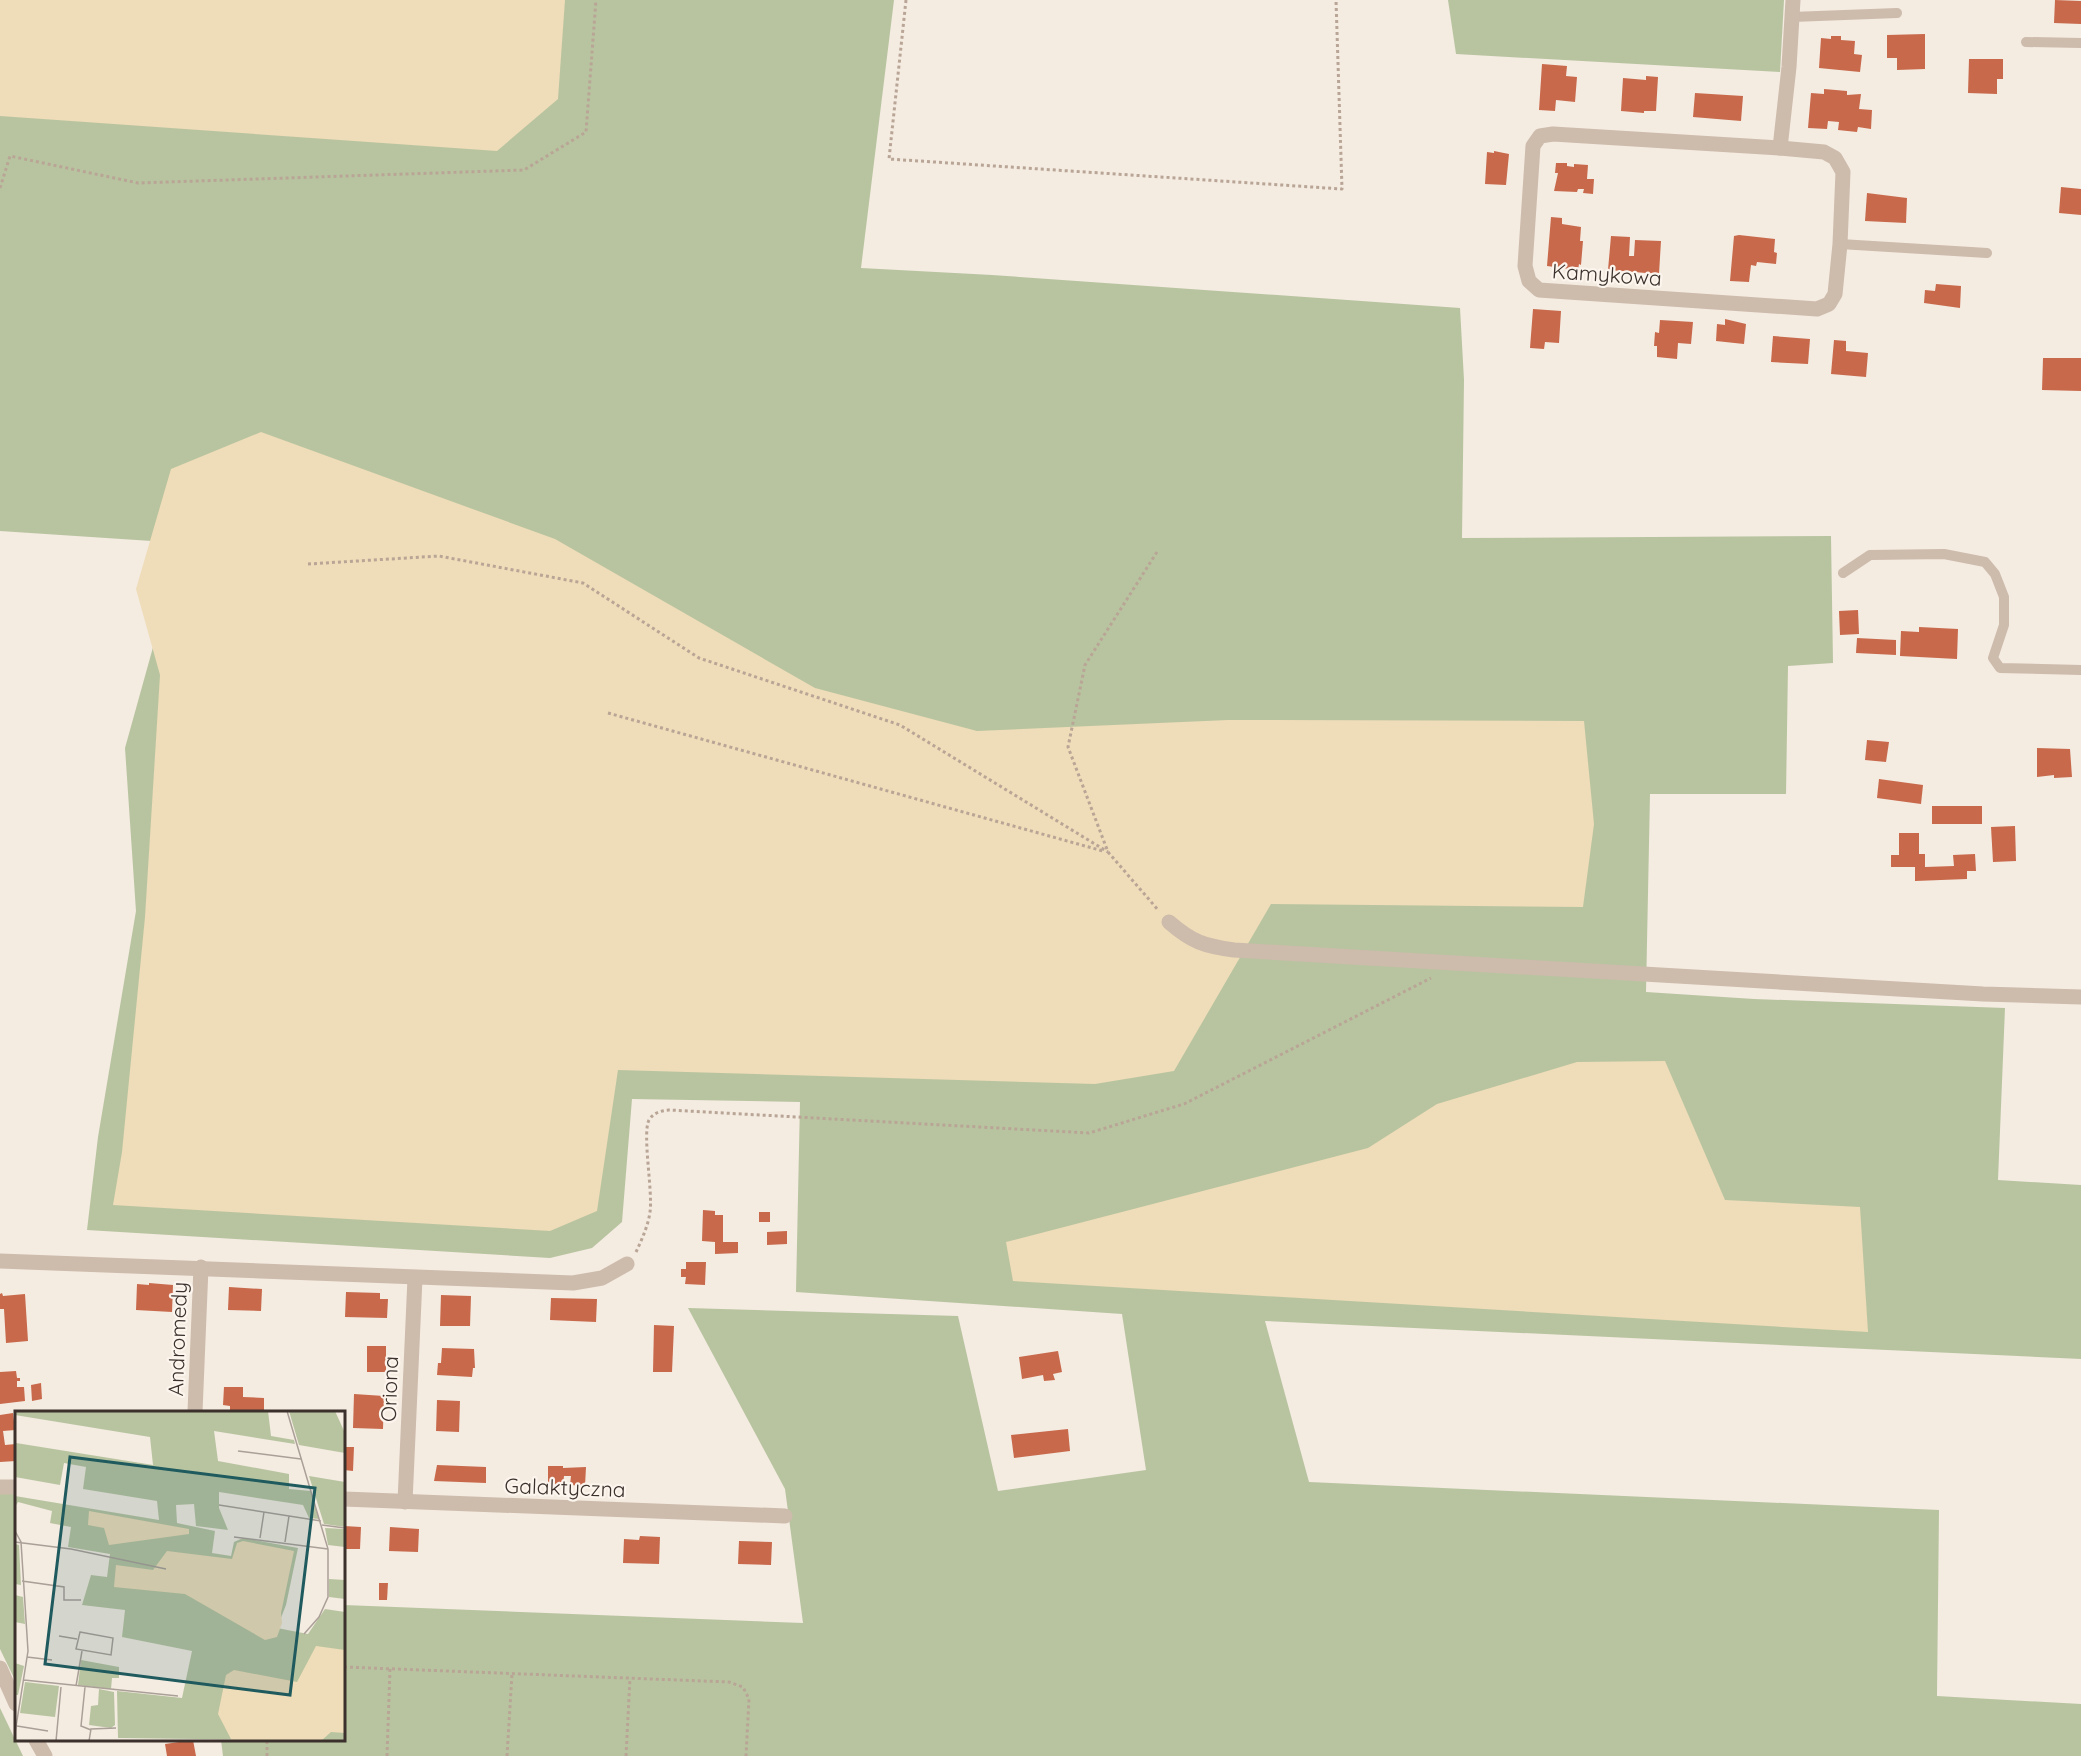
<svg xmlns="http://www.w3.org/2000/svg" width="2081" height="1756" font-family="Quicksand,sans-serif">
<rect width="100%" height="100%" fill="#f4ebe1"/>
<g fill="#b8c4a0">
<path d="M0 0H894L861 268 992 275 1460 308 1464 380 1462 538 1831 536 1833 663 1788 666 1786 794H1650L1646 992 1754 999 2005 1008 1998 1180 2081 1185V1359L1265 1321 1309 1482 1939 1510 1937 1696 2081 1704V1756H223L221 1740H344V1605L803 1623 785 1489 688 1308 958 1316 998 1491 1146 1470 1122 1314 796 1292 800 1102 632 1099 622 1222 592 1248 550 1258 87 1230 98 1137 136 911 125 748 182 543 0 531Z"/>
<path d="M1448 0H1784L1780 72 1456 54Z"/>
<path d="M16 1492V1682L0 1649V1493Z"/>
<path d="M0 1708 23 1756H0Z"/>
</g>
<g fill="#efdcb8">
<path d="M0 0H565L558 99 497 151 0 116Z"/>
<path d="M261 432 555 539 815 688 977 731 1228 720 1584 721 1594 824 1583 907 1271 904 1174 1071 1095 1084 618 1070 597 1211 550 1231 113 1205 122 1152 145 917 160 675 136 589 171 469Z"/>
<path d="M1665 1061 1725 1200 1860 1207 1868 1332 1013 1281 1006 1242 1368 1148 1437 1104 1577 1062Z"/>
</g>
<g fill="#c8694b">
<path d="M2055 0 2081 1V24L2054 23Z"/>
<path d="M1925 34V69L1897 70V58H1887V35Z"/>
<path d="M1831 36H1841V40L1855 41 1854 54 1862 55 1860 72 1819 68 1821 38 1831 39Z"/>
<path d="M1969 59H2003V79H1997V94L1968 93Z"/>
<path d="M1542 64 1567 66 1566 76 1577 77 1575 102 1556 100 1555 111 1539 110Z"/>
<path d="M1646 76 1658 77 1656 111H1644V113L1621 111 1623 78 1646 80Z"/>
<path d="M1824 89 1847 91V95L1861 94 1859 109 1872 110 1871 129 1858 127 1857 132 1838 130 1839 122 1828 121 1827 129 1808 128 1811 93 1824 94Z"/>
<path d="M1695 93 1743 96 1741 121 1693 117Z"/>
<path d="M1494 151 1509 154 1506 185 1485 184 1487 152 1494 153Z"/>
<path d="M1556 163H1567V166L1574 167V164L1588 165 1587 179H1594L1593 194 1583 193 1584 189H1578L1577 192 1554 191 1558 173H1555Z"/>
<path d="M2061 187 2081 189V215L2059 213Z"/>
<path d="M1867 193 1907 198 1906 223 1865 221Z"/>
<path d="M1551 217 1562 218V224L1581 227 1580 241H1583L1581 265 1579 264 1578 270 1547 266Z"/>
<path d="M1739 235 1775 239 1774 252 1777 253 1776 264 1757 262 1756 266 1751 265 1749 282 1730 281 1734 236Z"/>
<path d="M1611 236 1630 237 1629 256H1634L1635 240 1661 241 1659 274 1608 270Z"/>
<path d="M1936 284 1961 286 1960 308 1924 303 1925 290 1935 291Z"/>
<path d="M1533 309 1561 311 1559 343 1545 342 1544 349 1530 348Z"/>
<path d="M1725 319 1746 324 1744 344 1716 341 1717 324 1725 325Z"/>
<path d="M1660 320 1693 322 1691 344 1678 343 1677 359 1657 357V346H1654L1655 332 1659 333Z"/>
<path d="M1773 336 1810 339 1808 364 1771 362Z"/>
<path d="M1834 340 1846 341V351L1868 353 1866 377 1831 374Z"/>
<path d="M2043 358H2081V391L2042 390Z"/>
<path d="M1858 610 1859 634 1840 635 1839 611Z"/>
<path d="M1919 627 1958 629 1957 659 1900 656 1901 631 1919 632Z"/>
<path d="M1857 638 1896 640V655L1856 653Z"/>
<path d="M1867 740 1889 742 1886 762 1865 760Z"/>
<path d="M2037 748 2070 749 2072 777 2054 778V775L2037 777Z"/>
<path d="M1879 779 1923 785 1921 804 1877 798Z"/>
<rect x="1932" y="806" width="50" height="18"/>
<path d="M2015 826 2016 861 1993 862 1991 827Z"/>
<path d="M1899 833H1919V854H1925V867L1954 866 1953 855 1975 854 1976 871H1967V879L1915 881V867H1891V855H1899Z"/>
<path d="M703 1210 715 1211V1215H723V1242H738V1253L715 1254V1242L702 1241Z"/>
<rect x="759" y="1212" width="11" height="10"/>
<path d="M787 1231V1244L767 1245V1232Z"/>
<path d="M686 1262H706L705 1285 685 1284 686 1277H681V1269H686Z"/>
<path d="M149 1283 173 1285 172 1312 136 1310 137 1284 149 1285Z"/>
<path d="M229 1287 262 1289 261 1311 228 1310Z"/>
<path d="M346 1292 380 1293V1299H388L387 1318 345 1317Z"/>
<path d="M2 1293 3 1296 25 1294 28 1341 6 1343 4 1309H0V1294Z"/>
<path d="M441 1295 471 1296 470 1326H440Z"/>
<path d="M551 1298 597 1299 596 1322 550 1320Z"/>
<path d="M654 1325 674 1326 672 1372H653Z"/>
<rect x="367" y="1346" width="19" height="26"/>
<path d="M442 1348 474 1349 475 1368H473L472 1377 437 1375 438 1363H441Z"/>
<path d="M1058 1351 1062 1372 1053 1374 1055 1380 1044 1381 1043 1375 1022 1379 1019 1357Z"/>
<path d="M16 1371 17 1378H20V1381H17V1387H24L25 1401 0 1404V1372Z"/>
<path d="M41 1383 42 1399 32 1401 31 1385Z"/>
<path d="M224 1387H243V1397L264 1398V1412H230V1406L223 1405Z"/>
<path d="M354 1394 384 1396 383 1429 353 1428Z"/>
<path d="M437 1400 460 1401 459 1432 436 1431Z"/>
<path d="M13 1413 15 1430 3 1431 5 1445 16 1444V1461L0 1462V1415Z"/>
<path d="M1068 1429 1070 1451 1014 1458 1011 1435Z"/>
<path d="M344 1447H354L353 1471 344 1470Z"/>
<path d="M437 1465 486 1467V1483L434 1481Z"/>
<path d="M548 1466H563V1468L586 1467 585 1486 570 1485 571 1476H564L563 1485H548Z"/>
<path d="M344 1526 361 1527 360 1549H344Z"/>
<path d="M390 1527 419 1529 418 1552 389 1551Z"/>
<path d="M640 1536 660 1537 659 1564 623 1563 624 1539 639 1540Z"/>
<path d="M739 1541 772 1542 771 1565 738 1564Z"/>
<path d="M379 1583H388L387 1600H379Z"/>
<path d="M193 1740 196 1756H167L165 1744Z"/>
</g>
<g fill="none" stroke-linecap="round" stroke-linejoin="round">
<g stroke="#b9a596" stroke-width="3" stroke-dasharray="3 3" stroke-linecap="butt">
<path d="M906 0 889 159 1342 189 1336 0"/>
<path d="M0 188 10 156 138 183 524 170 586 132 596 0"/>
<path d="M1157 552 1085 665 1068 747 1108 852 1159 911"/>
<path d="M308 564 439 556 583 583 699 658 900 725 1108 852"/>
<path d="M608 713 1103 851"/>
<path d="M636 1252C642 1239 648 1226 650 1212 653 1191 642 1134 649 1120 654 1112 661 1111 669 1110L1089 1133 1184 1104 1431 978"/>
<path d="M344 1667 729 1682 743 1687 749 1699 746 1756"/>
<path d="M267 1756V1740"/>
<path d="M387 1756 390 1669"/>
<path d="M507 1756 512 1674"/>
<path d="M626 1756 630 1678"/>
</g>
<g stroke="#cdbbac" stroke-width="10">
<path d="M1792 17 1897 13"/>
<path d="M2026 42 2081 43"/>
<path d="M1840 244 1987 253"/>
<path d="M1843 573 1870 555 1944 554 1985 562 1995 574 2004 597V625L1993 658 2000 668 2081 670"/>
</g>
<g stroke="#cdbbac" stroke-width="15">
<path d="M1553 134 1780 148 1824 152 1835 158 1843 172 1840 244 1835 294 1829 304 1817 309 1539 290 1529 281 1525 266 1533 146 1540 136Z"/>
<path d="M1780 148 1789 67 1793 0"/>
<path d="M1169 922C1192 942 1204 946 1234 950L1983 994 2081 997"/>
<path d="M0 1261 573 1283 602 1278 627 1264"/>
<path d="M195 1412 201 1267"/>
<path d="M0 1487H16"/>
<path d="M344 1499 785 1516"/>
<path d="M405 1502 415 1278"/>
<path d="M0 1668 16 1704"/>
<path d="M36 1740 45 1756"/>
</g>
</g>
<g text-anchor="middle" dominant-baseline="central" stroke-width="4.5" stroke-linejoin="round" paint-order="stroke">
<g font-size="21" fill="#3b302b" stroke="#fbf5ee">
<text transform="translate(1607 274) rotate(4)">Kamykowa</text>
<text transform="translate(177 1339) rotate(-88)">Andromedy</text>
<text transform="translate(389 1389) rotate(-88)">Oriona</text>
<text transform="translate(565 1487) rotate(2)">Galaktyczna</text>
</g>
</g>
<g transform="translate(15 1411)">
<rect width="330" height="330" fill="#f4ebe1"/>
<path d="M0 0H253L256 25 279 29 280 33 199 20 203 50 274 63V78L296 80 304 108 294 107 288 94 204 81V97L213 119 181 115 179 93 161 94 162 112 200 120 197 142 216 145 219 131 228 127 283 137 271 194 262 217 293 223 310 198 330 201V330L103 327 102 280 167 287 177 240 107 226 110 199 67 194 76 164 92 166 95 143 53 136 56 116 35 112 37 100 3 91 0 96V85L144 109 142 90 68 78 71 56 49 52 45 74 0 66V42L1 32 138 54 135 26 0 4ZM274 0H320L330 22V42L284 34ZM294 65 330 71V116L309 113ZM310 117 330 118V136L313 134ZM0 133 4 134 6 174 0 173ZM314 168 330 169V188L314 186ZM0 184 8 186 10 213 0 211ZM66 249 104 256V267H97L96 278 63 274ZM0 252 9 255 3 284H0ZM10 271 44 275 40 306 5 302ZM84 278 99 281 100 314 96 317 74 314 76 295 83 294Z" fill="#b8c4a0"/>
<path d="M74 100 174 118V123L94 134 89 117 73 114ZM228 130 279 140 266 202 267 212 262 226 250 229 170 183 99 176 101 154 138 159 152 140 217 148 222 132ZM301 235 330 239V322L316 321 306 330H217L203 303 211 264 219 259 282 271Z" fill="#efdcb8"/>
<path fill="none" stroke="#aaa098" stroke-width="1.5" d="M272 0 313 138V186L304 206 289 223M223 40 286 48M204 94 306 110M307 114 330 117M0 120 6 131 13 240 0 322M219 126 313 138M245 127 249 101M0 131 56 138 151 158M270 131 274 105M7 170 49 176V189H66M65 221 98 227 96 244 61 238ZM44 225 62 228M12 246 37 249M9 269 163 285M61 275 67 240M70 276 66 315 76 319M2 315 33 320M41 330 46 276M74 330 76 318 101 317"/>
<path fill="#1f5a5e" fill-opacity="0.15" stroke="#1f5a5e" stroke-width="3" d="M55 46 300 77 275 284 30 253Z"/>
<rect width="330" height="330" fill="none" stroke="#3b302b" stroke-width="3"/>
</g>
</svg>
